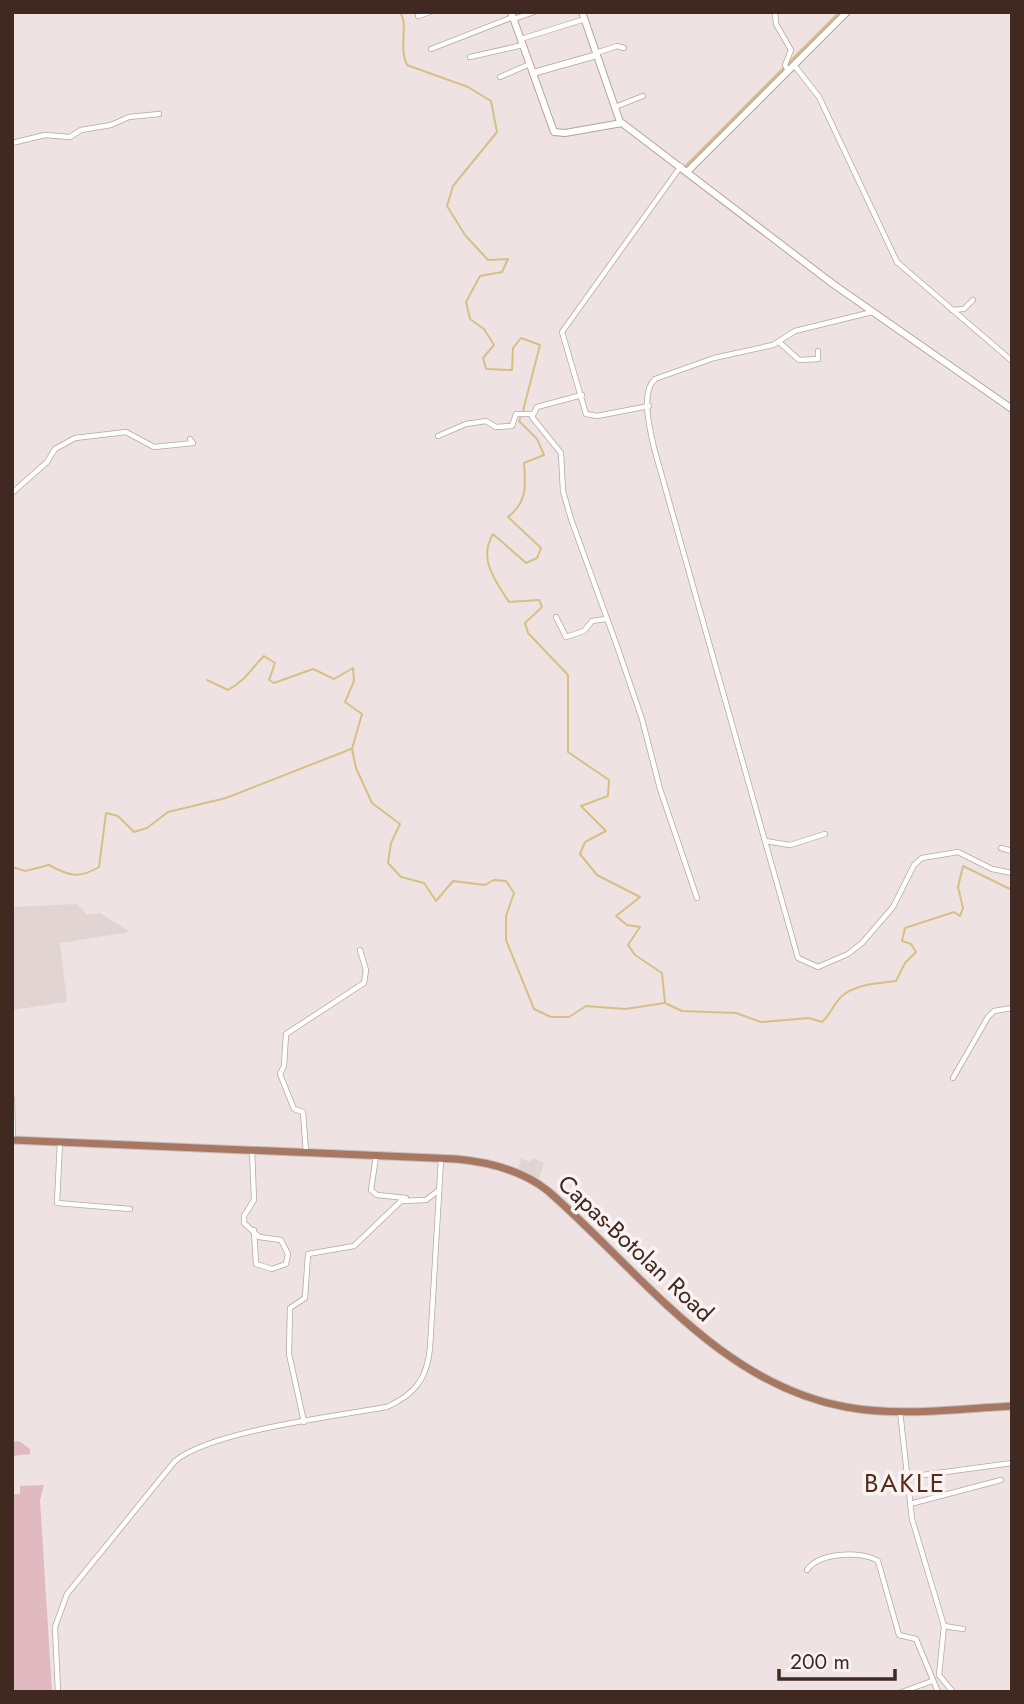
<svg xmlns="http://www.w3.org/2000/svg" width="1024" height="1704" font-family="Jost,sans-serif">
<rect width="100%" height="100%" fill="#eee3e2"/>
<g fill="#e2d4d3">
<path d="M77 904 87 915 100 913 130 932 60 943 67 1002 12 1010V907Z"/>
<path d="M521 1158 529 1162 533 1158 544 1163 539 1179 518 1170Z"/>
</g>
<g fill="#e1b9c0">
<path d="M19 1441 30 1449V1454L12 1456V1442Z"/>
<path d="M44 1485 40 1500 52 1692H12V1494H20V1486Z"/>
</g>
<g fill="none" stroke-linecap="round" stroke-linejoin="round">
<g stroke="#d7c085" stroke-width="2">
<path d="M400 12C409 25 398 47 407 65L468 87 491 101 497 132 453 186 447 206 465 235 488 260 508 259 502 272 480 276 466 302 470 319 484 329 494 345 483 358 486 369 512 370 513 348 521 338 540 345 523 411"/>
<path d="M521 416 519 421 537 439 544 455 524 463C526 486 527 502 508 517L541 548 537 558 526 563 493 534C478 559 495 580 509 602L539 600 542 607 525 623 528 633 568 675V752L609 780 608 796 581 806 606 831 585 842 580 854 597 875 640 897 616 916 627 925 640 927 628 945 635 955 662 973 665 1003 682 1011 736 1013 761 1022 809 1018 822 1022C831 1014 834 1003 842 996 856 984 879 983 896 981L905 963 916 952 911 944 902 941 905 928 954 912 960 916 963 908 958 887 963 866 1012 890"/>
<path d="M207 680 228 690C246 680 249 671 264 656L275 663 269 680 274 683 313 669 334 679 353 668 354 681 345 702 362 714 352 749 356 768 372 803 400 824 391 843 388 863 401 877 424 883 436 901 453 881 485 885 494 880 506 881 514 893 506 916V940L534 1009 551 1017H569L586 1006 625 1009 665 1003"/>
<path d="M12 867 25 871 49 865C69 876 79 879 99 867L106 813 118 816 134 832 147 828 168 812 226 798 351 749"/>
</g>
<path stroke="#d7c085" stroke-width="4.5" d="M686 167 841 12"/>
<defs>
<g id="street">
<path d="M775 12 776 24 791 50 785 65 788 71"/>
<path d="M418 16 430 12"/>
<path d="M514 19 534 12"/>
<path d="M521 39 585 19"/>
<path d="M431 49 513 17"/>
<path d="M596 53 617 46 624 48"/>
<path d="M470 57 523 45"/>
<path d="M794 65 819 97 897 262 1012 361"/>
<path d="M500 77 530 64"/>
<path d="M615 107 643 96"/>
<path d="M12 143 45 135 70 137 81 130 111 125 129 117 159 114"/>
<path d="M952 310 964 309 973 300"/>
<path d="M872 312 795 331 773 345 714 358 655 379C640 393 650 429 654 448L798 958 818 967 848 954 862 943 893 907 914 865 922 858 958 852 992 869 1012 873"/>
<path d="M779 342 799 360 818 359V351"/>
<path d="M582 395 537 407 532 417 561 453 563 491 571 519 617 646 642 719 660 789 697 898"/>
<path d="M649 406 597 416 586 414 562 332 681 166"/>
<path d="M438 436 466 424 486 421 496 427 512 426 516 414H532"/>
<path d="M12 493 47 462 55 449 75 438 126 432 154 447 193 443 190 439"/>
<path d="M556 617 566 637 584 631 592 621 606 619"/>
<path d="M765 841 790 845 825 834"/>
<path d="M1001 848 1012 851"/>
<path d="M953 1078 988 1017 994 1011 1012 1008"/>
<path d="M12 1099 13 1140"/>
<path d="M60 1141 57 1203 130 1209"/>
<path d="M252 1150 254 1200 244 1216V1223L259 1237 281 1240 288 1254 286 1264 272 1269 256 1264 254 1230"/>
<path d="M306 1152 303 1112 294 1109 280 1074 284 1066 286 1034 364 983 366 970 360 950"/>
<path d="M376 1156 371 1190 377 1195 406 1198"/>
<path d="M900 1411 912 1519 944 1626 939 1675 953 1692"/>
<path d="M304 1422 289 1354 290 1308 305 1298 308 1254 354 1246 401 1201 426 1200 439 1190"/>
<path d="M908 1477 1012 1463"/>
<path d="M910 1504 1001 1480"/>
<path d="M807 1570C818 1553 861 1550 878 1561L899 1635 916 1639 938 1692"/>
<path d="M944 1626 963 1629"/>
<path d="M58 1692 55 1627 67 1594 175 1461C211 1431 336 1416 387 1407 415 1394 427 1379 430 1348L441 1159"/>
<path d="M902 1692 932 1681"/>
</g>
<g id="secondary">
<path d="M511 12 554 132 565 133 622 123 833 284 1012 409"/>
<path d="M582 12 620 122"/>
<path d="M533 73 597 55"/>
<path d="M688 171 847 12"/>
</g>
<path id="primary" d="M12 1140 456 1159C489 1162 522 1170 548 1191 640 1271 719 1384 846 1407 900 1417 958 1409 1012 1406"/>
</defs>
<use href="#street" stroke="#b6a7a4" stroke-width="6"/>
<use href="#secondary" stroke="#b7a29c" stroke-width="8"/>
<use href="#primary" stroke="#c6bfbc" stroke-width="9"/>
<use href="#street" stroke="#fff" stroke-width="4.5"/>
<use href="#secondary" stroke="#fff" stroke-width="6"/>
<use href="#primary" stroke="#a77762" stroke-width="7"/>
</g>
<g text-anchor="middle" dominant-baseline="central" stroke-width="7" stroke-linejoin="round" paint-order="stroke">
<g font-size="24" fill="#402920" stroke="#faf3f3">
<text transform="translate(636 1248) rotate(43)">Capas-Botolan Road</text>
</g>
<g font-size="26" letter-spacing="2" fill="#542c1a" stroke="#faf3f3">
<text x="905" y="1483">BAKLE</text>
</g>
</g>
<rect width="1024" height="1704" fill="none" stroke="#402920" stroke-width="28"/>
<path d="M779 1669v10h116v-10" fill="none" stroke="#402920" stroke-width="3.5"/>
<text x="790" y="1669" font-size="21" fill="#402920" stroke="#faf3f3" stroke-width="5" paint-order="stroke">200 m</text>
</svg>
